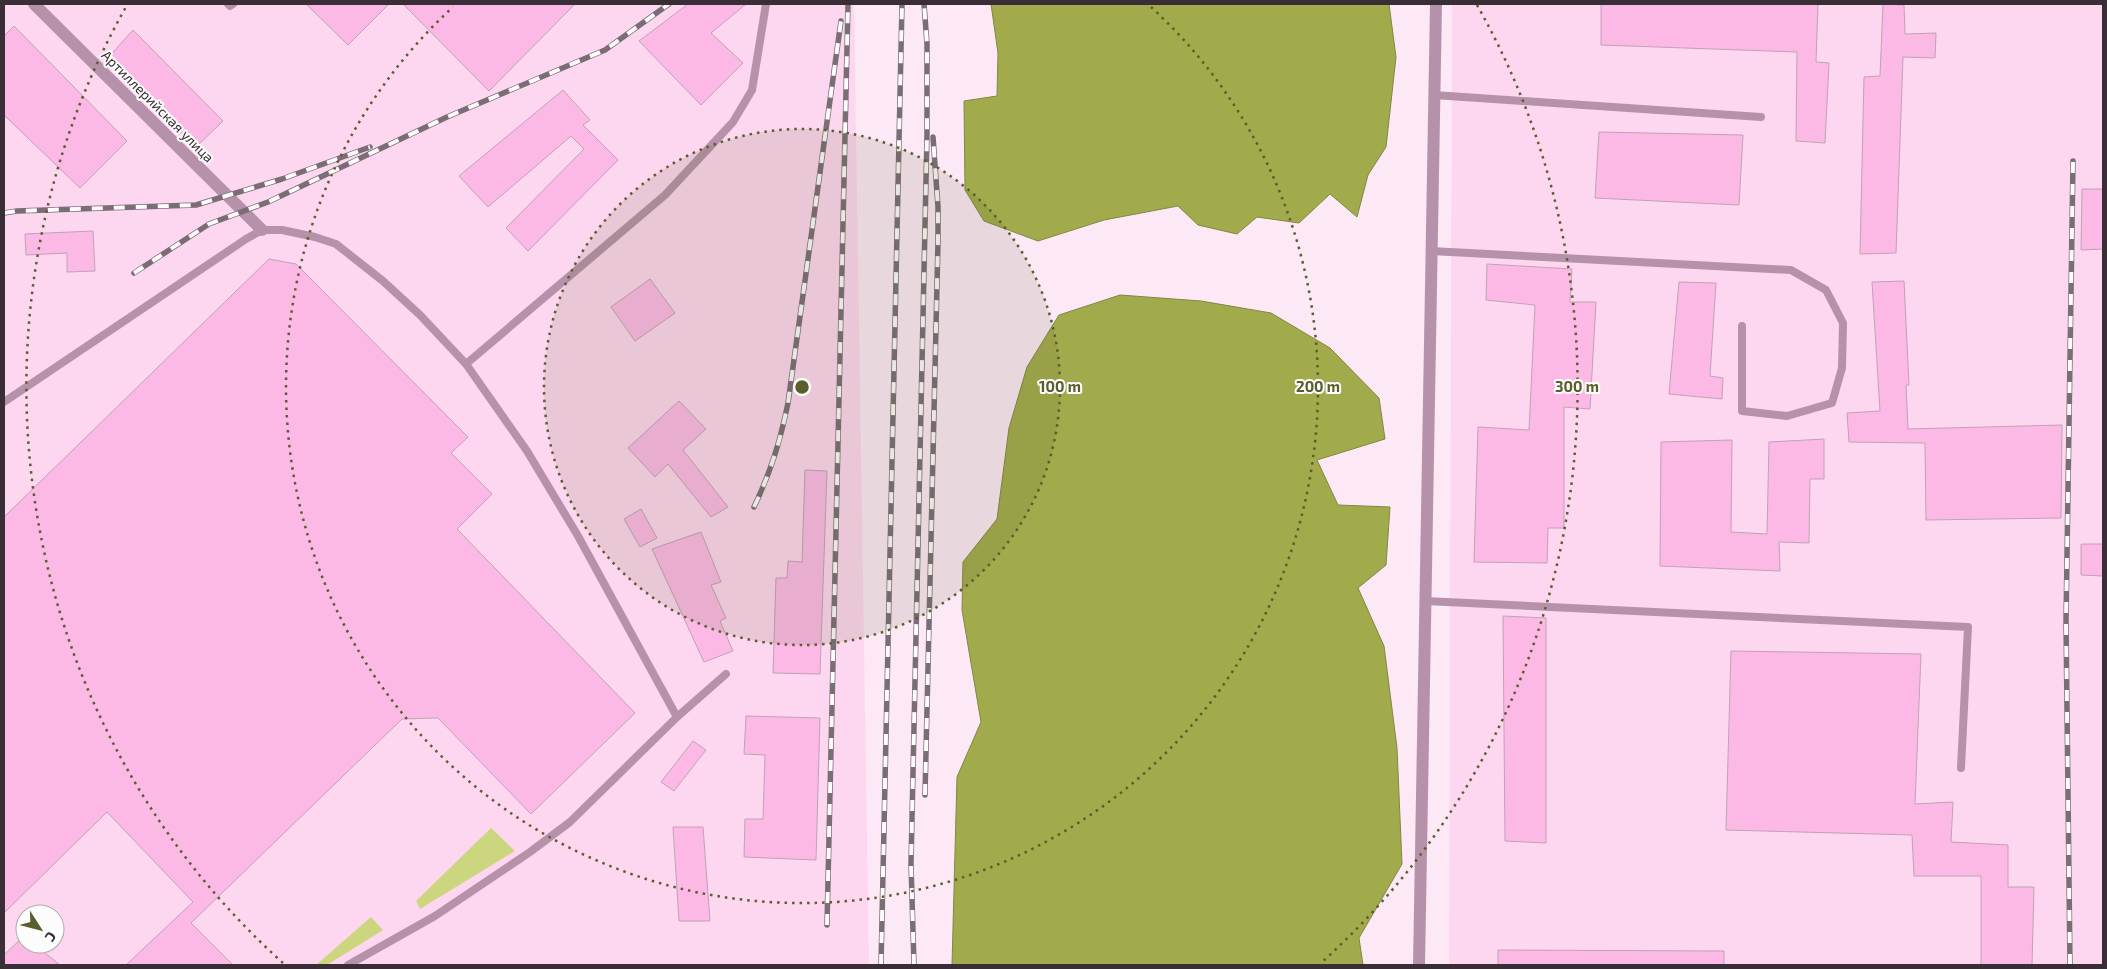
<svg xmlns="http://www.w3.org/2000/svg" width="2107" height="969" font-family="'Exo 2',sans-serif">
<rect width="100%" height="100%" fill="#fce9f5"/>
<g fill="#fdd7f0" fill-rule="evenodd">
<path d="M4 4H854L869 965H4ZM25 914H55V944H25Z"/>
<path d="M1452 4H2103V965H1449Z"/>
</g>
<g fill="#cbd67f">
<path d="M491 828 515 851 420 909 416 901Z"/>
<path d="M371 917 383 930 327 965H316Z"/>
</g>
<g fill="#a1ab4c" stroke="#828645">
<path d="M991 4H1389L1396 57 1386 147 1368 175 1357 217 1330 194 1299 223 1257 217 1237 234 1198 225 1178 206 1104 220 1038 241 984 221 965 190 964 101 997 96 998 53Z"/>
<path d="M1120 295 1201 301 1271 313 1330 348 1379 398 1385 439 1317 460 1338 505 1390 507 1386 565 1358 588 1384 646 1397 748 1402 864 1359 938 1363 965H952L957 777 981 722 962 610 963 562 997 519 1009 428 1027 367 1059 315Z"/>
</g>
<g fill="#fcb9e6" stroke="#c0a2b5">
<path d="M306 4H389L348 45Z"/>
<path d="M403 4H575L489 91Z"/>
<path d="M688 4H746L711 33 743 63 701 105 639 41Z"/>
<path d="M1601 4H1818L1816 62 1829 63 1825 143 1796 141 1797 52 1601 45Z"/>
<path d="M1883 4 1904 5 1905 34 1936 33 1935 58 1903 57 1896 253 1860 254 1864 77 1880 76Z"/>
<path d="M14 26 127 141 80 188 4 115V36Z"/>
<path d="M133 30 223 121 196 147 107 59Z"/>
<path d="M563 90 590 120 583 125 618 160 528 251 506 228 584 149 571 136 488 207 459 176Z"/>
<path d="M1599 132 1743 135 1739 205 1595 198Z"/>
<path d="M2082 189H2103V249L2081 250Z"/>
<path d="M93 231 95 271 67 272V253L26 255 25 234Z"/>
<path d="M269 259 296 264 468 437 451 453 492 494 457 529 635 713 531 814 438 718 402 719 191 923 233 965H126L193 902 107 812 4 913V517Z"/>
<path d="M1487 264 1572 269 1570 302H1596L1590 409 1564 407V528H1548L1547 563 1474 562 1478 427 1529 430 1535 305 1486 300Z"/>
<path d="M650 279 675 313 635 341 611 307Z"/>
<path d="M1904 281 1909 385H1906L1908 429 2062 425 2061 518 1926 520 1925 443 1849 442 1847 413 1880 411 1872 282Z"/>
<path d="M1679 282 1716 283 1710 376 1723 378 1722 399 1669 394Z"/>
<path d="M679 401 706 429 683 450 728 507 711 517 668 464 655 477 628 448Z"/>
<path d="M1824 439V479H1810L1809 543 1779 542 1780 571 1660 566 1661 442 1732 440 1731 532 1767 534 1769 442Z"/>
<path d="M805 470 827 471 820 674 773 673 776 578H787L788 561 802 562Z"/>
<path d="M641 509 657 538 640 547 624 519Z"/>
<path d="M701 532 721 582 711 585 726 618 720 621 733 651 704 662 652 549Z"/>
<path d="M2081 544H2103V576L2081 575Z"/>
<path d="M1503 616 1546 618V843L1505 841Z"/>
<path d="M1731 651 1921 654 1915 804 1953 802 1951 842 2008 845V887H2034L2032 965H1981V876H1914L1912 835 1726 830Z"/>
<path d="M746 716 820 718 816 860 744 857 745 819H763L765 755 744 754Z"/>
<path d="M693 741 706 750 674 791 661 782Z"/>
<path d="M673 827H703L710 921H679Z"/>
<path d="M25 935V944H34L60 965H4V955Z"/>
<path d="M1498 950 1724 951V965H1498Z"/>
</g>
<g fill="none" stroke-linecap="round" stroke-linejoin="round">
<g stroke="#b692aa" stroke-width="8">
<path d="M228 4 230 6 233 4"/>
<path d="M1434 95 1761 117"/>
<path d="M1431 251 1791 270 1826 290 1843 323 1842 368 1832 403 1787 416 1742 411V326"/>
<path d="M466 364 665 195 733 122 752 90 766 4"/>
<path d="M4 402 246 239 262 230H282L315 237 336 244 383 281 420 315 466 364 527 451 578 536 677 717 570 822 530 852 435 916 348 965"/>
<path d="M1425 601 1968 627 1961 768"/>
<path d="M677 717 726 674"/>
</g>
<g stroke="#b692aa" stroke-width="12">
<path d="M34 4 262 230"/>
<path d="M1419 965 1436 4"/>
</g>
<defs>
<g id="rail">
<path d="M4 213 17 211 196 205 282 179 370 147"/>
<path d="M134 273 209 224 268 202 447 117 605 50 669 4"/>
<path d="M754 507C771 471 780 442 788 403L841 21"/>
<path d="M925 795 938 242V207L933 137"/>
<path d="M827 925 848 4"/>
<path d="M881 965 902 4"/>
<path d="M914 965 911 864 927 135V44L924 4"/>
<path d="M2070 965 2066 622 2073 161"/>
</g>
</defs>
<use href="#rail" stroke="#7b6d76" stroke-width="5.5"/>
<use href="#rail" stroke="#fcfcfc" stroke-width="4" stroke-dasharray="11" stroke-linecap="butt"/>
</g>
<circle cx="802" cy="387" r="258" fill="#595e2c" fill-opacity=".12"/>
<g fill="none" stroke="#595e2c" stroke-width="2.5" stroke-dasharray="2.5 5">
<circle cx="802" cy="387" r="258"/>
<path d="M1151 7A516 516 0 1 1 453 7"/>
<path d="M283 963A775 775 0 0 1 127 5M1477 5A775 775 0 0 1 1321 963"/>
</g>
<g text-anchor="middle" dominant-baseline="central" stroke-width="4" stroke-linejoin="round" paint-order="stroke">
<g font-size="14" fill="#3a2e36" stroke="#fcfcfc">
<text transform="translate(158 106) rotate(45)">Артиллерийская улица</text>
</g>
</g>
<circle cx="802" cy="387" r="8" fill="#595e2c" stroke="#fcfcfc" stroke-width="2.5"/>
<g font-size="15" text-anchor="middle" font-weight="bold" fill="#595e2c" stroke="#fcfcfc" stroke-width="4" stroke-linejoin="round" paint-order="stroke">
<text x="1060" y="392">100 m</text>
<text x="1318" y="392">200 m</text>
<text x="1577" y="392">300 m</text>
</g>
<rect width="2107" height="969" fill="none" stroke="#3a2e36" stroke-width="10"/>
<g transform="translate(40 929) rotate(126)"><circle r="24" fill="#fcfcfc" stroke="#aeaaad"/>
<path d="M0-4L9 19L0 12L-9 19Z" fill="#595e2c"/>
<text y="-8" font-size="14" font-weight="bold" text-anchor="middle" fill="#3a2e36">С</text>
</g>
</svg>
